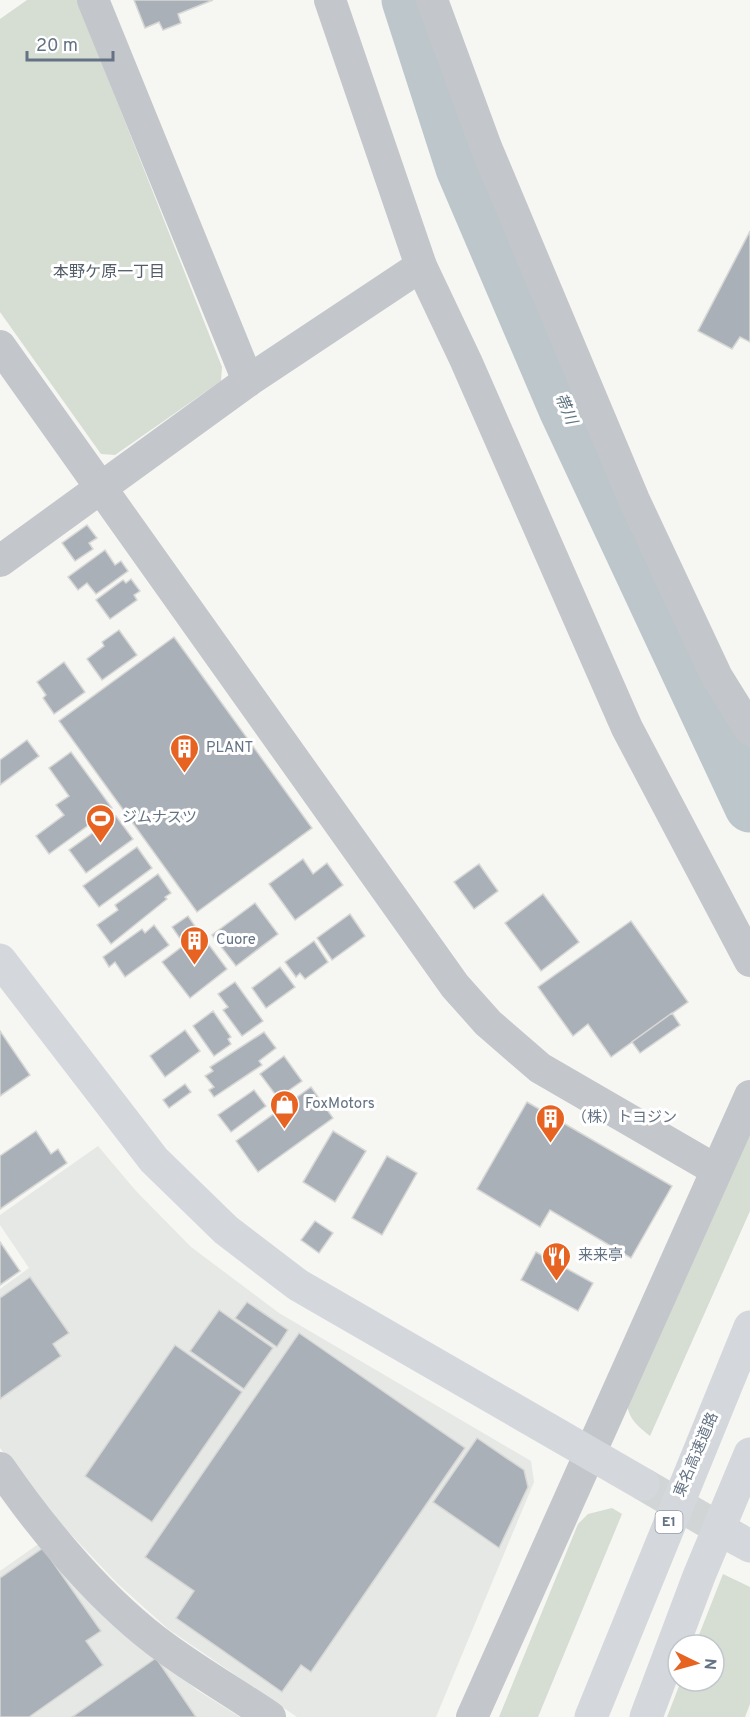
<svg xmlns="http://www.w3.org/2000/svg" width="750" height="1717" font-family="Overpass,'Noto Sans JP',sans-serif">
<rect width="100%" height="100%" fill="#f6f6f2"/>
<g fill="#e6e8e6">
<path d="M98 1146 136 1191 191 1247 279 1313 531 1461 534 1482 436 1717H297L168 1629 117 1583 44 1506 0 1448V1289L29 1268 0 1225V1215Z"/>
<path d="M37 1545 46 1548 124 1632 197 1690 240 1717H0V1571Z"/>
</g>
<g fill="#d6ddd3">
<path d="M27 0H77L222 367 221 381 115 455 101 454 0 312V19Z"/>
<path d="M750 1126V1211L650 1436C638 1426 629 1420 627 1404Z"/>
<path d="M612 1508 622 1514 538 1717H499L578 1524 588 1514Z"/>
<path d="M723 1574 750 1587V1704L745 1717H667L681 1681H714V1645H695Z"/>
</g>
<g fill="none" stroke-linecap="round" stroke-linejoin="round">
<path stroke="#bcc6cb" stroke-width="51" d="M407 0 461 168 564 409 750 807"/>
</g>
<g fill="#a9b0b7" stroke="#d7d7d5" stroke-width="1.5">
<path d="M134 0H213L178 14 181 23 163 30 159 22 145 28Z"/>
<path d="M750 231V342L740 337 732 349 698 331Z"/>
<path d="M87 525 97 538 89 543 93 549 75 561 62 543Z"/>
<path d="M105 550 115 565 121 561 128 571 96 594 87 583 78 590 68 577Z"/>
<path d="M131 579 140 591 134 595 137 600 110 619 96 600 123 580 126 583Z"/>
<path d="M119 630 137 655 102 680 87 659 104 646 102 642Z"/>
<path d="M174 637 312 828 197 912 59 721Z"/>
<path d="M64 662 85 692 54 714 43 698 46 695 37 682Z"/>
<path d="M27 740 39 756 0 785V760Z"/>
<path d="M71 752 112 808 49 854 36 836 64 815 56 805 69 796 49 768Z"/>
<path d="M116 816 133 839 86 873 69 850Z"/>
<path d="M137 847 152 868 99 907 83 886Z"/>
<path d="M303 859 313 874 327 863 343 885 295 920 269 884Z"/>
<path d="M479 864 498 891 474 909 454 882Z"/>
<path d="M158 874 171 893 165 897 167 899 111 944 97 925 118 910 115 905Z"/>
<path d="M543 894 579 942 541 971 505 923Z"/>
<path d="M255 903 278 934 236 966 212 935Z"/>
<path d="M350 914 365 936 332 960 317 938Z"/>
<path d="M188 916 197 929 181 940 172 927Z"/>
<path d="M631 921 688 1002 611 1057 588 1024 573 1036 538 987Z"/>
<path d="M154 925 169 945 125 977 115 962 109 967 103 957 142 929 145 933Z"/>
<path d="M200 933 227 969 190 998 162 962Z"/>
<path d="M314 941 328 962 305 979 300 973 296 977 285 962Z"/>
<path d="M280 967 295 987 266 1008 252 988Z"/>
<path d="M235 982 263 1021 242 1036 223 1010 228 1007 218 994Z"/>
<path d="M213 1011 231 1037 228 1039 231 1044 214 1056 193 1026Z"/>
<path d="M672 1013 680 1025 640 1053 632 1042Z"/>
<path d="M185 1030 200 1051 165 1077 150 1056Z"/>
<path d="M0 1031 30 1075 0 1096Z"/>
<path d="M264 1032 276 1048 259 1061 262 1065 214 1097 209 1090 214 1087 205 1076 213 1071 210 1067Z"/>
<path d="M284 1056 302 1081 278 1098 260 1074Z"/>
<path d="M185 1084 191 1092 169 1108 163 1100Z"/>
<path d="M311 1087 333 1118 258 1172 236 1141Z"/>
<path d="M254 1090 266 1106 231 1132 218 1115Z"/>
<path d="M527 1102 672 1186 631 1258 550 1210 540 1227 477 1189Z"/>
<path d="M36 1131 51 1154 58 1149 67 1163 0 1209V1156Z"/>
<path d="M333 1131 366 1151 335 1202 303 1182Z"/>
<path d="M387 1156 417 1173 382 1235 352 1218Z"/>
<path d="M315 1221 333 1233 319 1253 301 1240Z"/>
<path d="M0 1242 20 1271 0 1285Z"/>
<path d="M536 1252 593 1283 578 1311 521 1280Z"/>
<path d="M30 1277 69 1333 53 1344 61 1356 0 1399V1298Z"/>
<path d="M247 1302 288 1330 277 1347 235 1318Z"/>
<path d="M219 1310 273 1348 244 1389 190 1351Z"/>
<path d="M299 1333 465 1448 311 1672 301 1665 282 1692 176 1618 194 1591 145 1557Z"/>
<path d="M175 1345 242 1392 152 1522 85 1476Z"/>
<path d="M477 1438 524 1470 528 1487 499 1548 433 1502Z"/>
<path d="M43 1548 101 1631 86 1641 103 1665 29 1717H0V1578Z"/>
<path d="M156 1658 196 1717H72Z"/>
</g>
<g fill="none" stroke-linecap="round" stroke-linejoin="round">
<path stroke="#d2d5d6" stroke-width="33" stroke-dasharray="33 16" stroke-linecap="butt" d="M643 1484 739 1540"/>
<g stroke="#c3c6ca" stroke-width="32">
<path d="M93 0 248 381"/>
<path d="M330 0 421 266 466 361 627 728 750 961"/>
<path d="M432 0 486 147 634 500 717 677 750 730"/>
<path d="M0 346 455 986 488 1023 540 1068 716 1170"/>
<path d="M0 561 248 381 421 266"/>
<path d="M0 1468C44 1532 104 1604 167 1649 200 1673 236 1694 270 1717"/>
<path d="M472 1717 750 1096"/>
</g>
<g stroke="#d4d8dc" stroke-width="33">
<path d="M0 960 154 1160 226 1230 298 1285 643 1484"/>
<path d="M739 1540 750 1546"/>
</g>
<g stroke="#d4d8dc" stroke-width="33">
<path d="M591 1717 750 1327"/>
<path d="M646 1717 699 1576 750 1454"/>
</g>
</g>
<defs>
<symbol id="building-pin" viewBox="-11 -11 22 30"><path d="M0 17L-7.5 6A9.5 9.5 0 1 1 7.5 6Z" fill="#e66322" stroke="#fff"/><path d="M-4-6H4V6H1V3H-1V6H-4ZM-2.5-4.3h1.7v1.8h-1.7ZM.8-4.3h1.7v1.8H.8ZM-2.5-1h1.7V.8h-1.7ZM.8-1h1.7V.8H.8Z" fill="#fff"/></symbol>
<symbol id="stadium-pin" viewBox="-11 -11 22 30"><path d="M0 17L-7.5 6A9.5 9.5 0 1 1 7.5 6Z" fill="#e66322" stroke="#fff"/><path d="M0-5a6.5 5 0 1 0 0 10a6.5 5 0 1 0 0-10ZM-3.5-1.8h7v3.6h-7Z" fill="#fff"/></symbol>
<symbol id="shop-pin" viewBox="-11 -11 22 30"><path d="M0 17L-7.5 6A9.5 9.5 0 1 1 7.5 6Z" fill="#e66322" stroke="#fff"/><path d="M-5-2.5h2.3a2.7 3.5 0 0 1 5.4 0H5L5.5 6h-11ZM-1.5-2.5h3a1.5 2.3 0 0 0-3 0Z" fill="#fff"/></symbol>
<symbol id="restaurant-pin" viewBox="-11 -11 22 30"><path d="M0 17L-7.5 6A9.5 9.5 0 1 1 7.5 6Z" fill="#e66322" stroke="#fff"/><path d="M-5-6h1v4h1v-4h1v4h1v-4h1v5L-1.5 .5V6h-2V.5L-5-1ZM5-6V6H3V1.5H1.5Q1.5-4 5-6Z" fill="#fff"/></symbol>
</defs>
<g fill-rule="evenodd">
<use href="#building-pin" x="168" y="732" width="33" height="45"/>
<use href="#stadium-pin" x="84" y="802" width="33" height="45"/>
<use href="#building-pin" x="178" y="924" width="33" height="45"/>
<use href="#shop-pin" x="268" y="1088" width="33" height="45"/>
<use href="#building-pin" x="534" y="1102" width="33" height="45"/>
<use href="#restaurant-pin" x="540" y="1240" width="33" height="45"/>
</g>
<g text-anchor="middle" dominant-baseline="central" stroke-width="6" stroke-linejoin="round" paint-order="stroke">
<rect fill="#fff" stroke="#929da9" stroke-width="1.5" x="655.5" y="1511" width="27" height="22" rx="4.5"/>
<g font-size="14" font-weight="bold" fill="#647384">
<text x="669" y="1522">E1</text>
</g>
<g font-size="15" fill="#647384" stroke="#fff" text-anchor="start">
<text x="206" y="748">PLANT</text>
<text x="122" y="818">ジムナスツ</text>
<text x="216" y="940">Cuore</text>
<text x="305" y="1104">FoxMotors</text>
<text x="572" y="1118">（株）トヨジン</text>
<text x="578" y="1256">来来亭</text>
</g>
<g font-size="15" fill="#647384" stroke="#fff">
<text transform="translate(697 1455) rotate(-67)">東名高速道路</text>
</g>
<g font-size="16" fill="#525d69" stroke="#fff">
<text x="109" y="273">本野ケ原一丁目</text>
</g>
<g font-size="16" font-style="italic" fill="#607581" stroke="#fff">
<text transform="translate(565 409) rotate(66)">帯川</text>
</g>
</g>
<g transform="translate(696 1663) rotate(95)"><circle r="28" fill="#ffffff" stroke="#c1c7ce" stroke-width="1.5"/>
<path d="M0-4.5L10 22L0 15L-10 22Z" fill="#e66322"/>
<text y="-9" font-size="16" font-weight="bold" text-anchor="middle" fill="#647384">N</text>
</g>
<path d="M27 51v9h86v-9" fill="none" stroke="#647384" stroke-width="3"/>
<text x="36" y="51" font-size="18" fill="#647384" stroke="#ffffff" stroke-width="4.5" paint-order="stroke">20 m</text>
</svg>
